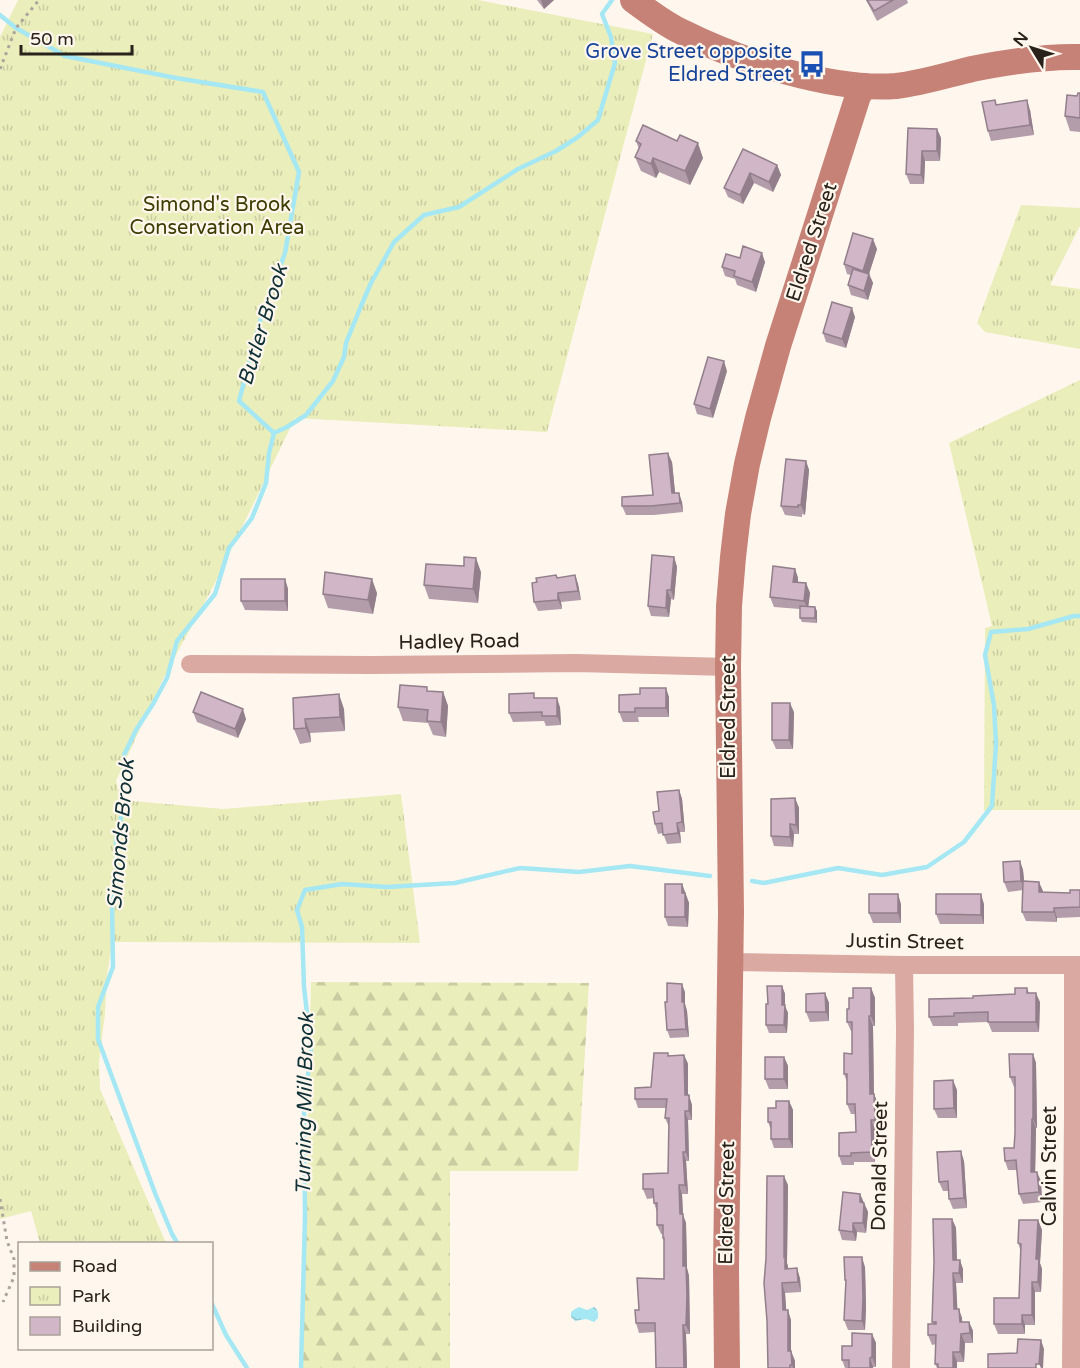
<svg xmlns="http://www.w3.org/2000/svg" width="1080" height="1368" font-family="'Varela Round',sans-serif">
<defs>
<pattern id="forest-firs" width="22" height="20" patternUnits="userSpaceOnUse" patternTransform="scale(1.5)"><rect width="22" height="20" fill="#eaeebb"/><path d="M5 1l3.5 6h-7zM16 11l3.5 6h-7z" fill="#c9cca0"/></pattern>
<pattern id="park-tufts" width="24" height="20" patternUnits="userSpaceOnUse" patternTransform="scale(1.5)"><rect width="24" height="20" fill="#eaeebb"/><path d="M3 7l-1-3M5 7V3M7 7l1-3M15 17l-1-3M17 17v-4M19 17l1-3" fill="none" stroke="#c9cca0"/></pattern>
<pattern id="water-ripples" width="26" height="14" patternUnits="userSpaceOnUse" patternTransform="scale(1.5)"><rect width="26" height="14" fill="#a5e7f3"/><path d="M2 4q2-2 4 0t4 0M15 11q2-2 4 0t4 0" fill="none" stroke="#8ec6d0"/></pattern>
</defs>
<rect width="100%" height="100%" fill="#fff7ee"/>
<path fill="url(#forest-firs)" d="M311 982 589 983 578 1171H450V1368H302Z"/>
<g fill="url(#park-tufts)">
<path d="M18 0H478L653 34 547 432 295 418 213 587 164 677 116 781 121 800 223 809 401 794 420 943 112 942 107 976 105 1014 99 1062 100 1089 166 1243H40L31 1211 0 1219V37Z"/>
<path d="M1021 205 1080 208V226L1050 285 1080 289V349L985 332 977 323Z"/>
<path d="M1080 380V810H984L985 628 992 626 949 443Z"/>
</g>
<path fill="url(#water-ripples)" d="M579 1307 587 1310 594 1307C599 1310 598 1314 598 1318L594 1322 586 1319 575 1321 571 1317V1312L575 1309Z"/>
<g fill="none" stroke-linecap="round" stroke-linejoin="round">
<g stroke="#a5e7f3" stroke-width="4.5">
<path d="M0 15 16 28 65 56 176 78 263 92 299 172 285 253 261 318 239 401 274 433"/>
<path d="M752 881 764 883 838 868 882 875 927 867 964 842 992 806 996 744 994 705 985 655 991 632 1028 629 1074 616H1080"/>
<path d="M178 1244 172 1234 155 1193 98 1039V1007L113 967 112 903 116 871V837L122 814 124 755 136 730 153 704 167 678 177 641 215 594 229 548 252 518 266 483 269 453 274 433 287 427 306 415 333 381 344 357 346 343 361 306 371 283 394 242 424 215 459 207 518 169 556 151 578 137 598 120 615 63 611 37 602 14 612 0"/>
<path d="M212 1304 226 1335 247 1368"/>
<path d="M301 1368 305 1217 304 1109 311 1048 304 987 302 927 297 910 305 890 342 884 387 887 455 883 520 868 579 872 630 866 710 876"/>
</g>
<g stroke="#aba49b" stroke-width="3" stroke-dasharray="3 4.5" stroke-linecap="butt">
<path d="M0 69 16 28 39 0"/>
<path d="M0 1199 7 1241 14 1259V1277L3 1302"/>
</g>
<g stroke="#d9a9a2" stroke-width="18">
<path d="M190 664 372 665 577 663 728 667"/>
<path d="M730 962 904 965H1080"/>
<path d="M901 1368 905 1030 904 965"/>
<path d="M1071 1368 1073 1113V965"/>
</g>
<g stroke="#c78277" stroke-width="26">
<path d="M633 0C649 12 665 24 682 32 740 61 832 91 896 86 922 83 947 75 972 69 1007 62 1044 56 1080 57"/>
<path d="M727 1368 726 1267 731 912 728 667 729 606 733 557 738 514 747 464 758 418 778 346 858 96 864 86"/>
</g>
</g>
<g fill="#b39daa">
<path d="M537 0H554L544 9Z"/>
<path d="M866 0H907L908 3 877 21Z"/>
<path d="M1080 93V132L1070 131 1065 116Z"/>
<path d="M997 105 1030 110 1034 135 991 141 988 131Z"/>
<path d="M937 129 941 138 940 161H925L924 184H910L906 174Z"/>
<path d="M636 141 703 158 690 185 659 172 656 178 641 171 635 157 639 149Z"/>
<path d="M743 149 777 165 781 175 773 192 754 183 743 204 728 197 724 188Z"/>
<path d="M877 249 869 274 873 283 868 300 851 295 848 285 851 275 847 274 844 264Z"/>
<path d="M740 258 765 262 756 292 737 285 735 279 725 276 722 267Z"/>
<path d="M855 317 846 348 826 342 823 333Z"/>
<path d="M727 371 713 418 697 414 694 404Z"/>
<path d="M806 461 809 470 805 515 802 514V517L785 515 781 506Z"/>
<path d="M672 462 675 493 682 502 683 512 654 515H626L622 506 653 495Z"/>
<path d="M674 557 677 567 674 600 671 599 669 617 651 616 648 606Z"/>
<path d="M795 569 798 578V582L806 583 810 593 808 606 817 611V623L802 622 800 618V609L774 607 770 597Z"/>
<path d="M481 572 478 603 429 599 424 585Z"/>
<path d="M556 575 557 578 575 575 578 584 581 600 561 602 562 609 538 611 534 602 537 582Z"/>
<path d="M285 579 288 589V611L245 610 241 601Z"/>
<path d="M377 593 373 614 328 608 323 594Z"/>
<path d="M429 691 443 692 448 706 446 737 433 735 428 723 403 721 398 707Z"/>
<path d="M669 697V717H638L639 722H623L619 712Z"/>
<path d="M293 698 344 709 345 731 310 733 311 742 300 744 294 729Z"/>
<path d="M560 707 561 725 546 726 544 721 513 722 509 713Z"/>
<path d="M193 712 246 719 238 738 197 722Z"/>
<path d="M794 712 793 749H776L772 740Z"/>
<path d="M679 790 682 799 685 832H680L681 843 667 844 663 833 658 834 655 824 659 811Z"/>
<path d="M795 798 799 808V834H794L793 847 774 846 771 836Z"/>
<path d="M1020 861 1023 870 1024 881 1039 882 1042 893H1070L1080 890V917L1057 918V922L1026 921 1022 912 1023 890 1008 892 1004 882Z"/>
<path d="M682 884 689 903 688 927 668 926 665 917Z"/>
<path d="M901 904V923H873L869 913Z"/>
<path d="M984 904V924H940L936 914Z"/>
<path d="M782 986 785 994V1006L788 1013 787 1033H769L766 1025Z"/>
<path d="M871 988 875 998V1026H873L874 1094 878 1104 879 1130H875V1162H854V1165H842L839 1156 856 1132 855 1114H851L847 1104V1082L844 1074 852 1054V1031H851L847 1022 853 998Z"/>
<path d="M1027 988 1029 993 1040 1002 1039 1032H992L988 1022 958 1023V1026H933L929 1017 973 998 1015 994Z"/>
<path d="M685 992V1004L687 1011 689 1037 670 1038 667 1030V1002Z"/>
<path d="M825 993 829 1003V1021L810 1022 806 1012Z"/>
<path d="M1033 1054 1036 1063 1037 1128H1036L1035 1172 1041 1181 1042 1202 1023 1204 1019 1194 1017 1170H1008L1005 1161 1014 1148 1015 1133V1087H1014L1010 1077Z"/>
<path d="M684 1055 688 1064V1095L692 1105V1120H688L689 1161H686L688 1194H682L683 1215 686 1223 687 1268 689 1276 690 1334H686L687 1368H656L655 1332 639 1333 636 1323 639 1310 664 1279V1242L663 1234H661L657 1225V1212L654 1203V1198L647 1199 643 1189 668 1173 669 1127 665 1118 666 1108H638L635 1099 651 1087 669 1056Z"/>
<path d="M784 1057 788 1066V1089H769L765 1079Z"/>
<path d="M957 1090V1118H938L934 1109Z"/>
<path d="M789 1101 793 1110V1148H774L771 1139V1130L768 1122Z"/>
<path d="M964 1161 967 1208 953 1209 949 1199V1191H943L939 1182Z"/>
<path d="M788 1185 787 1263 788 1269 800 1278 801 1292 785 1293 786 1310 791 1320V1351L795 1361V1368H768L767 1321Z"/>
<path d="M860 1194 868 1212 866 1233 857 1232 856 1241 842 1240 839 1230Z"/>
<path d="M952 1219 956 1228 957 1260 963 1269V1283H956L957 1309 962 1318V1322H969L973 1331V1343H965L964 1362H957V1368H937L935 1364 936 1344 932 1345 928 1335 933 1324 932 1322Z"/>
<path d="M1038 1220 1042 1230 1040 1263 1042 1269 1041 1292H1035V1325H1025V1334H998L994 1324 1019 1298 1021 1252 1018 1243Z"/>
<path d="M865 1267 866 1307 865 1330H848L844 1320 846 1282 845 1280Z"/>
<path d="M872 1334 876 1343V1367H873V1368H845L842 1360 852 1346Z"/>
</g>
<g fill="#927f8b">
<path d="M541 0H554L544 9Z"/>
<path d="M1027 100 1030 110 1034 135 1030 125Z"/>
<path d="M937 129 941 138 940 161 937 151Z"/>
<path d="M698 143 703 158 690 185 685 171Z"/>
<path d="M922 151 925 161 924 184 921 175Z"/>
<path d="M653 158 659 172 656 178 651 164Z"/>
<path d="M777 165 781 175 773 192 769 182Z"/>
<path d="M750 173 754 183 743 204 740 195Z"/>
<path d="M873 239 877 249 867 280 863 271Z"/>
<path d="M762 253 765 262 756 292 752 282Z"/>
<path d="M869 274 873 283 868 300 864 291Z"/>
<path d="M852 308 855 317 846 348 842 339Z"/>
<path d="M724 361 727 371 713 418 710 409Z"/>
<path d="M668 453 672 462 676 502 672 493Z"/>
<path d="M806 461 809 470 805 515 801 505Z"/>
<path d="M679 493 682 502 683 512 680 503Z"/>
<path d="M674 557 677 567 674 600 671 590Z"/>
<path d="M476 558 481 572 478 603 473 589Z"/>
<path d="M795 569 798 578 797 592 793 582Z"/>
<path d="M575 575 578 584 581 600 578 591Z"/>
<path d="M285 579 288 589V611L285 601Z"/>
<path d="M372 579 377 593 373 614 368 600Z"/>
<path d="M806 583 810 593 808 610 804 601Z"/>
<path d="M667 590 671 599 669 617 666 608Z"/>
<path d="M558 593 561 602 562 609 558 600Z"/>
<path d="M815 607 817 611V623L815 618Z"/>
<path d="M666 688 669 697V717L666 708Z"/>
<path d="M443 692 448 706 446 737 441 722Z"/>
<path d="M339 694 344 709 345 731 340 717Z"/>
<path d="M557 698 560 707 561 725 557 716Z"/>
<path d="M790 703 794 712 793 749 789 740Z"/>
<path d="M243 709 246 719 238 738 235 729Z"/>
<path d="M305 719 310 733 311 742 306 728Z"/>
<path d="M679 790 682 799 685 832 682 822Z"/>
<path d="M795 798 799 808V834L796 825Z"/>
<path d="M677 823 680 832 681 843 678 833Z"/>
<path d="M790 824 794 834 793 847 790 837Z"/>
<path d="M1020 861 1023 870 1025 890 1021 881Z"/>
<path d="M1039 882 1043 891 1042 902 1039 892Z"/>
<path d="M682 884 689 903 688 927 685 917 682 893Z"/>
<path d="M898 894 901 904V923L898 913Z"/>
<path d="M981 894 984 904V924L981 915Z"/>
<path d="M1054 908 1057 918V922L1054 912Z"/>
<path d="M682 984 685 992V1004L687 1011 689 1037 686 1029 682 1002Z"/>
<path d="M782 986 785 994V1006L788 1013 787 1033 784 1025 782 1005Z"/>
<path d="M871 988 875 998V1026L871 1016Z"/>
<path d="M825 993 829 1003V1021L826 1012Z"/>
<path d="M1036 993 1040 1002 1039 1032 1036 1022Z"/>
<path d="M869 1016 873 1026 874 1104 870 1094Z"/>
<path d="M1033 1054 1036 1063 1037 1128 1033 1119Z"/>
<path d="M684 1055 688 1064V1105L685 1095Z"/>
<path d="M784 1057 788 1066V1089L784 1079Z"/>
<path d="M953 1080 957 1090V1118L954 1108Z"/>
<path d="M874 1094 878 1104 879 1130 875 1120Z"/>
<path d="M689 1095 692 1105V1120L689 1111Z"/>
<path d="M789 1101 793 1110V1148L789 1139Z"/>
<path d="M685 1111 688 1120 689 1161 686 1152Z"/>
<path d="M1032 1119 1036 1128 1035 1182 1031 1172Z"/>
<path d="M871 1120 875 1130V1162L872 1152Z"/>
<path d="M961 1151 964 1161 967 1208 964 1198Z"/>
<path d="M683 1152 686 1161 688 1194 685 1185Z"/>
<path d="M1037 1172 1041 1181 1042 1202 1039 1192Z"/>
<path d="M784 1176 788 1185 787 1263 788 1266 789 1278 785 1269 784 1257Z"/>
<path d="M679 1185 682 1194 683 1215 686 1223 687 1268 689 1276 690 1334 686 1325Z"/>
<path d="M860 1194 864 1203 860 1202Z"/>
<path d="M864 1203 868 1212 866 1233 863 1223Z"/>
<path d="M952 1219 956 1228 957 1269 953 1260Z"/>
<path d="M1038 1220 1042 1230 1040 1263 1042 1269 1041 1292 1038 1282 1036 1259Z"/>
<path d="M853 1223 857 1232 856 1241 853 1232Z"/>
<path d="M862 1257 865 1267 866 1307 865 1330 862 1321Z"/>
<path d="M960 1260 963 1269V1283L959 1273Z"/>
<path d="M797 1268 800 1278 801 1292 798 1282Z"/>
<path d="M953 1273 956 1283 958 1319 954 1309Z"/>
<path d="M1032 1282 1035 1292V1325L1032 1315Z"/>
<path d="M782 1283 785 1293 787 1320 783 1310Z"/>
<path d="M959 1309 962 1318 963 1332 960 1322Z"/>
<path d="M788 1310 791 1320V1361L788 1351Z"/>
<path d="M1022 1315 1025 1325V1334L1022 1324Z"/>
<path d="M969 1322 973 1331V1343L970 1333Z"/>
<path d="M683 1325 686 1334 687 1368H684Z"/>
<path d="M872 1334 876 1343V1367L872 1357Z"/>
<path d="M961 1334 965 1343 964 1362 960 1352Z"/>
<path d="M1041 1340 1044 1349 1043 1368H1041L1039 1364Z"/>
<path d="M791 1351 795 1361V1368H793L792 1365Z"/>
<path d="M953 1352 957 1362V1368H953Z"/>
<path d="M870 1358 873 1367V1368H870Z"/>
</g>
<g fill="#d0b6c6" stroke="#927f8b" stroke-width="1.5">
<path d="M867 0H893L874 11Z"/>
<path d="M1078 93H1080V118L1065 116 1067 95 1077 96Z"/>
<path d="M995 100 996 105 1027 100 1030 125 988 131 982 102Z"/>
<path d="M643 125 677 141 680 135 698 143 685 171 653 158 651 164 635 157 641 144 636 141Z"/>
<path d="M908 128 937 129V151H922L921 175 906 174Z"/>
<path d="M743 149 777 165 769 182 750 173 740 195 724 188Z"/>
<path d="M853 233 873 239 863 271 844 264Z"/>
<path d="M743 246 762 253 752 282 734 276 735 271 722 267 726 254 740 258Z"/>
<path d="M853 269 869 274 864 291 848 285Z"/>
<path d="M832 302 852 308 842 339 823 333Z"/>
<path d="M708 357 724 361 710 409 694 404Z"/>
<path d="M668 453 672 493H679L680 503 651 506H622V497L653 495 649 455Z"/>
<path d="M786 459 806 461 801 505H798V507L781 506Z"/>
<path d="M652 555 674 557 671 590H667L666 608 648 606Z"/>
<path d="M464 557 476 558 473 589 424 585 426 564 464 566Z"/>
<path d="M773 566 795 569 793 582 806 583 804 601 770 597Z"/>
<path d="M325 572 372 579 368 600 323 594Z"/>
<path d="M556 575 557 578 575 575 578 591 558 593V600L534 602 532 583 537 582 536 578Z"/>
<rect x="241" y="579" width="44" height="22"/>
<path d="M800 606 815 607V618H800Z"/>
<path d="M400 685 427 687V691L443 692 441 722 427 721 428 710 398 707Z"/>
<path d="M640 688H666V708H635V712H619V695L640 694Z"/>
<path d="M201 692 243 709 235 729 193 712Z"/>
<path d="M534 693V698H557V716H542V712L509 713V694Z"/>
<path d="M339 694 340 717 305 719 306 728 294 729 293 698Z"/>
<path d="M772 703H790L789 740H772Z"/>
<path d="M679 790 682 822 677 823 678 833 663 835 662 823 655 824 653 812 659 811 657 792Z"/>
<path d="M795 798 796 825 790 824V837L771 836V799Z"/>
<path d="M1020 861 1021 881 1004 882 1003 862Z"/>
<path d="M1023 881 1039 882V892L1070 893V890H1080V907L1054 908V912H1022Z"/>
<path d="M665 884H682V893H685V917H665Z"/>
<rect x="869" y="894" width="29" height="19"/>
<path d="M936 894H981V915L936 914Z"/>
<path d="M667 983 682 984V1002H684L686 1029 667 1030 665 1002H667Z"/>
<path d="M767 986H782V1005H785L784 1025H766V1004H768Z"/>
<path d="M853 988H871V1016H869L870 1094H874L875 1120H871L872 1152 851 1153V1156H839V1133L856 1132 855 1104H847V1074H844V1053L852 1054V1022H847V1009H849V998H853Z"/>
<path d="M1015 988H1027V993H1036V1022H988V1012L954 1013V1016L929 1017V999L973 998V996L1015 994Z"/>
<path d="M825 993 826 1012H806V994Z"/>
<path d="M654 1053H668V1056L684 1055 685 1095H689V1111H685L686 1152H683L685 1185H679L680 1214H683V1266H686L687 1295 686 1325H683L684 1368H656L655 1323H636L635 1310H639L637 1278 664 1279V1238H663V1225H657V1203H654L653 1189H643V1174L668 1173 669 1118H665L667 1099H635V1088L651 1087Z"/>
<path d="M1009 1054H1033V1119H1032L1031 1172H1037L1039 1192 1019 1194 1016 1160 1005 1161 1004 1148H1014L1015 1133V1077H1010Z"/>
<rect x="765" y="1057" width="19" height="22"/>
<path d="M953 1080 954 1108 934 1109V1081Z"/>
<path d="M776 1101H789V1139H771V1122H768V1108H776Z"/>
<path d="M961 1151 964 1198 949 1199 948 1181 939 1182 937 1152Z"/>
<path d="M767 1176H784V1257L785 1256V1269L797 1268 798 1282 782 1283 783 1310H788V1351H791L792 1365H790V1368H768L767 1321 764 1283 766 1258Z"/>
<path d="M843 1192 860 1194V1202L864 1203 863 1223H853V1232L839 1230Z"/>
<path d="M933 1219H952L953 1260H960L959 1273H953L954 1309H959L960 1322H969L970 1333 961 1334 960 1352H953V1368H938V1364H935L936 1335H928V1324H936V1322H932L934 1262Z"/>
<path d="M1019 1220H1038L1036 1259H1039L1038 1282H1032V1315H1022V1324H994V1298H1019L1021 1244 1018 1243Z"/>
<path d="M844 1257H862L863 1298 862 1321 844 1320 846 1280H845Z"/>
<path d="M852 1333 872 1334V1357L870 1358V1368H849V1360H842V1346H852Z"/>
<path d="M1018 1339 1041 1340 1039 1364H1036V1368H988V1354L1017 1353Z"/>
</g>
<defs>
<symbol id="bus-bare" viewBox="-9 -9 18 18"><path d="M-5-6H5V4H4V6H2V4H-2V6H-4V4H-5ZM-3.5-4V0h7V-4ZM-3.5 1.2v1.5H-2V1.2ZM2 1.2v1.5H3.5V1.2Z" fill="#1a4fb4" stroke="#fff7ee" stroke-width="2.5" paint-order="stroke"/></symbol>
</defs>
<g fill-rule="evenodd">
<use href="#bus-bare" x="793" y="45" width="38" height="38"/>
</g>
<g text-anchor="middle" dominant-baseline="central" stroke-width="4.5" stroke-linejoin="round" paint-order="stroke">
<g font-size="20" fill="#164399" stroke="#fff7ee" text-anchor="end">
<text x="792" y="52">Grove Street opposite<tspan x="792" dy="23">Eldred Street</tspan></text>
</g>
<g font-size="20" fill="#3b3d00" stroke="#fff7ee">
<text x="217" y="205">Simond's Brook<tspan x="217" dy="23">Conservation Area</tspan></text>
</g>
<g font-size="20" fill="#29221a" stroke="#fff7ee">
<text transform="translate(812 242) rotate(-72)">Eldred Street</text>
<text transform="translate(459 642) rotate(-1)">Hadley Road</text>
<text transform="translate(729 717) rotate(-90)">Eldred Street</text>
<text transform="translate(905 942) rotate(1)">Justin Street</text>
<text transform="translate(880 1166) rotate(-89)">Donald Street</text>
<text transform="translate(1050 1166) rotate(-90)">Calvin Street</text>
<text transform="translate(727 1203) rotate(-89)">Eldred Street</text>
</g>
<g font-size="21" font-style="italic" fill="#0f3036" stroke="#fff7ee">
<text transform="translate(263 325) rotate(-73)">Butler Brook</text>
<text transform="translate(121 834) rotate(-85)">Simonds Brook</text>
<text transform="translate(305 1104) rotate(-89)">Turning Mill Brook</text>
</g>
</g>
<rect x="18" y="1242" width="195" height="108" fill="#fff7ee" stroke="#a9a299" stroke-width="1.5"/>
<rect x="30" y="1262" width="30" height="9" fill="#c78277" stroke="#a9a299" stroke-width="1.5"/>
<text x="72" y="1272" font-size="18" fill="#29221a">Road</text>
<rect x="30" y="1287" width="30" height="18" fill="url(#park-tufts)" stroke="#a9a299" stroke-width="1.5"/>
<text x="72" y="1302" font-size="18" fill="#29221a">Park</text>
<rect x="30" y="1317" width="30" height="18" fill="#d0b6c6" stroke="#a9a299" stroke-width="1.5"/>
<text x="72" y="1332" font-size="18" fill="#29221a">Building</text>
<g transform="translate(1032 48) rotate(308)" stroke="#fff7ee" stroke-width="4.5" paint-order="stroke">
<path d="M0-4.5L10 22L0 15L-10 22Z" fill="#29221a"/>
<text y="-9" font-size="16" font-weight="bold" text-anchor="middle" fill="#29221a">N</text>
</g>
<path d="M21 45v9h111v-9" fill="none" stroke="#29221a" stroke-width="3"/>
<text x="30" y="45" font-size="18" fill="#29221a" stroke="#fff7ee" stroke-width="4.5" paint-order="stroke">50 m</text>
</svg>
